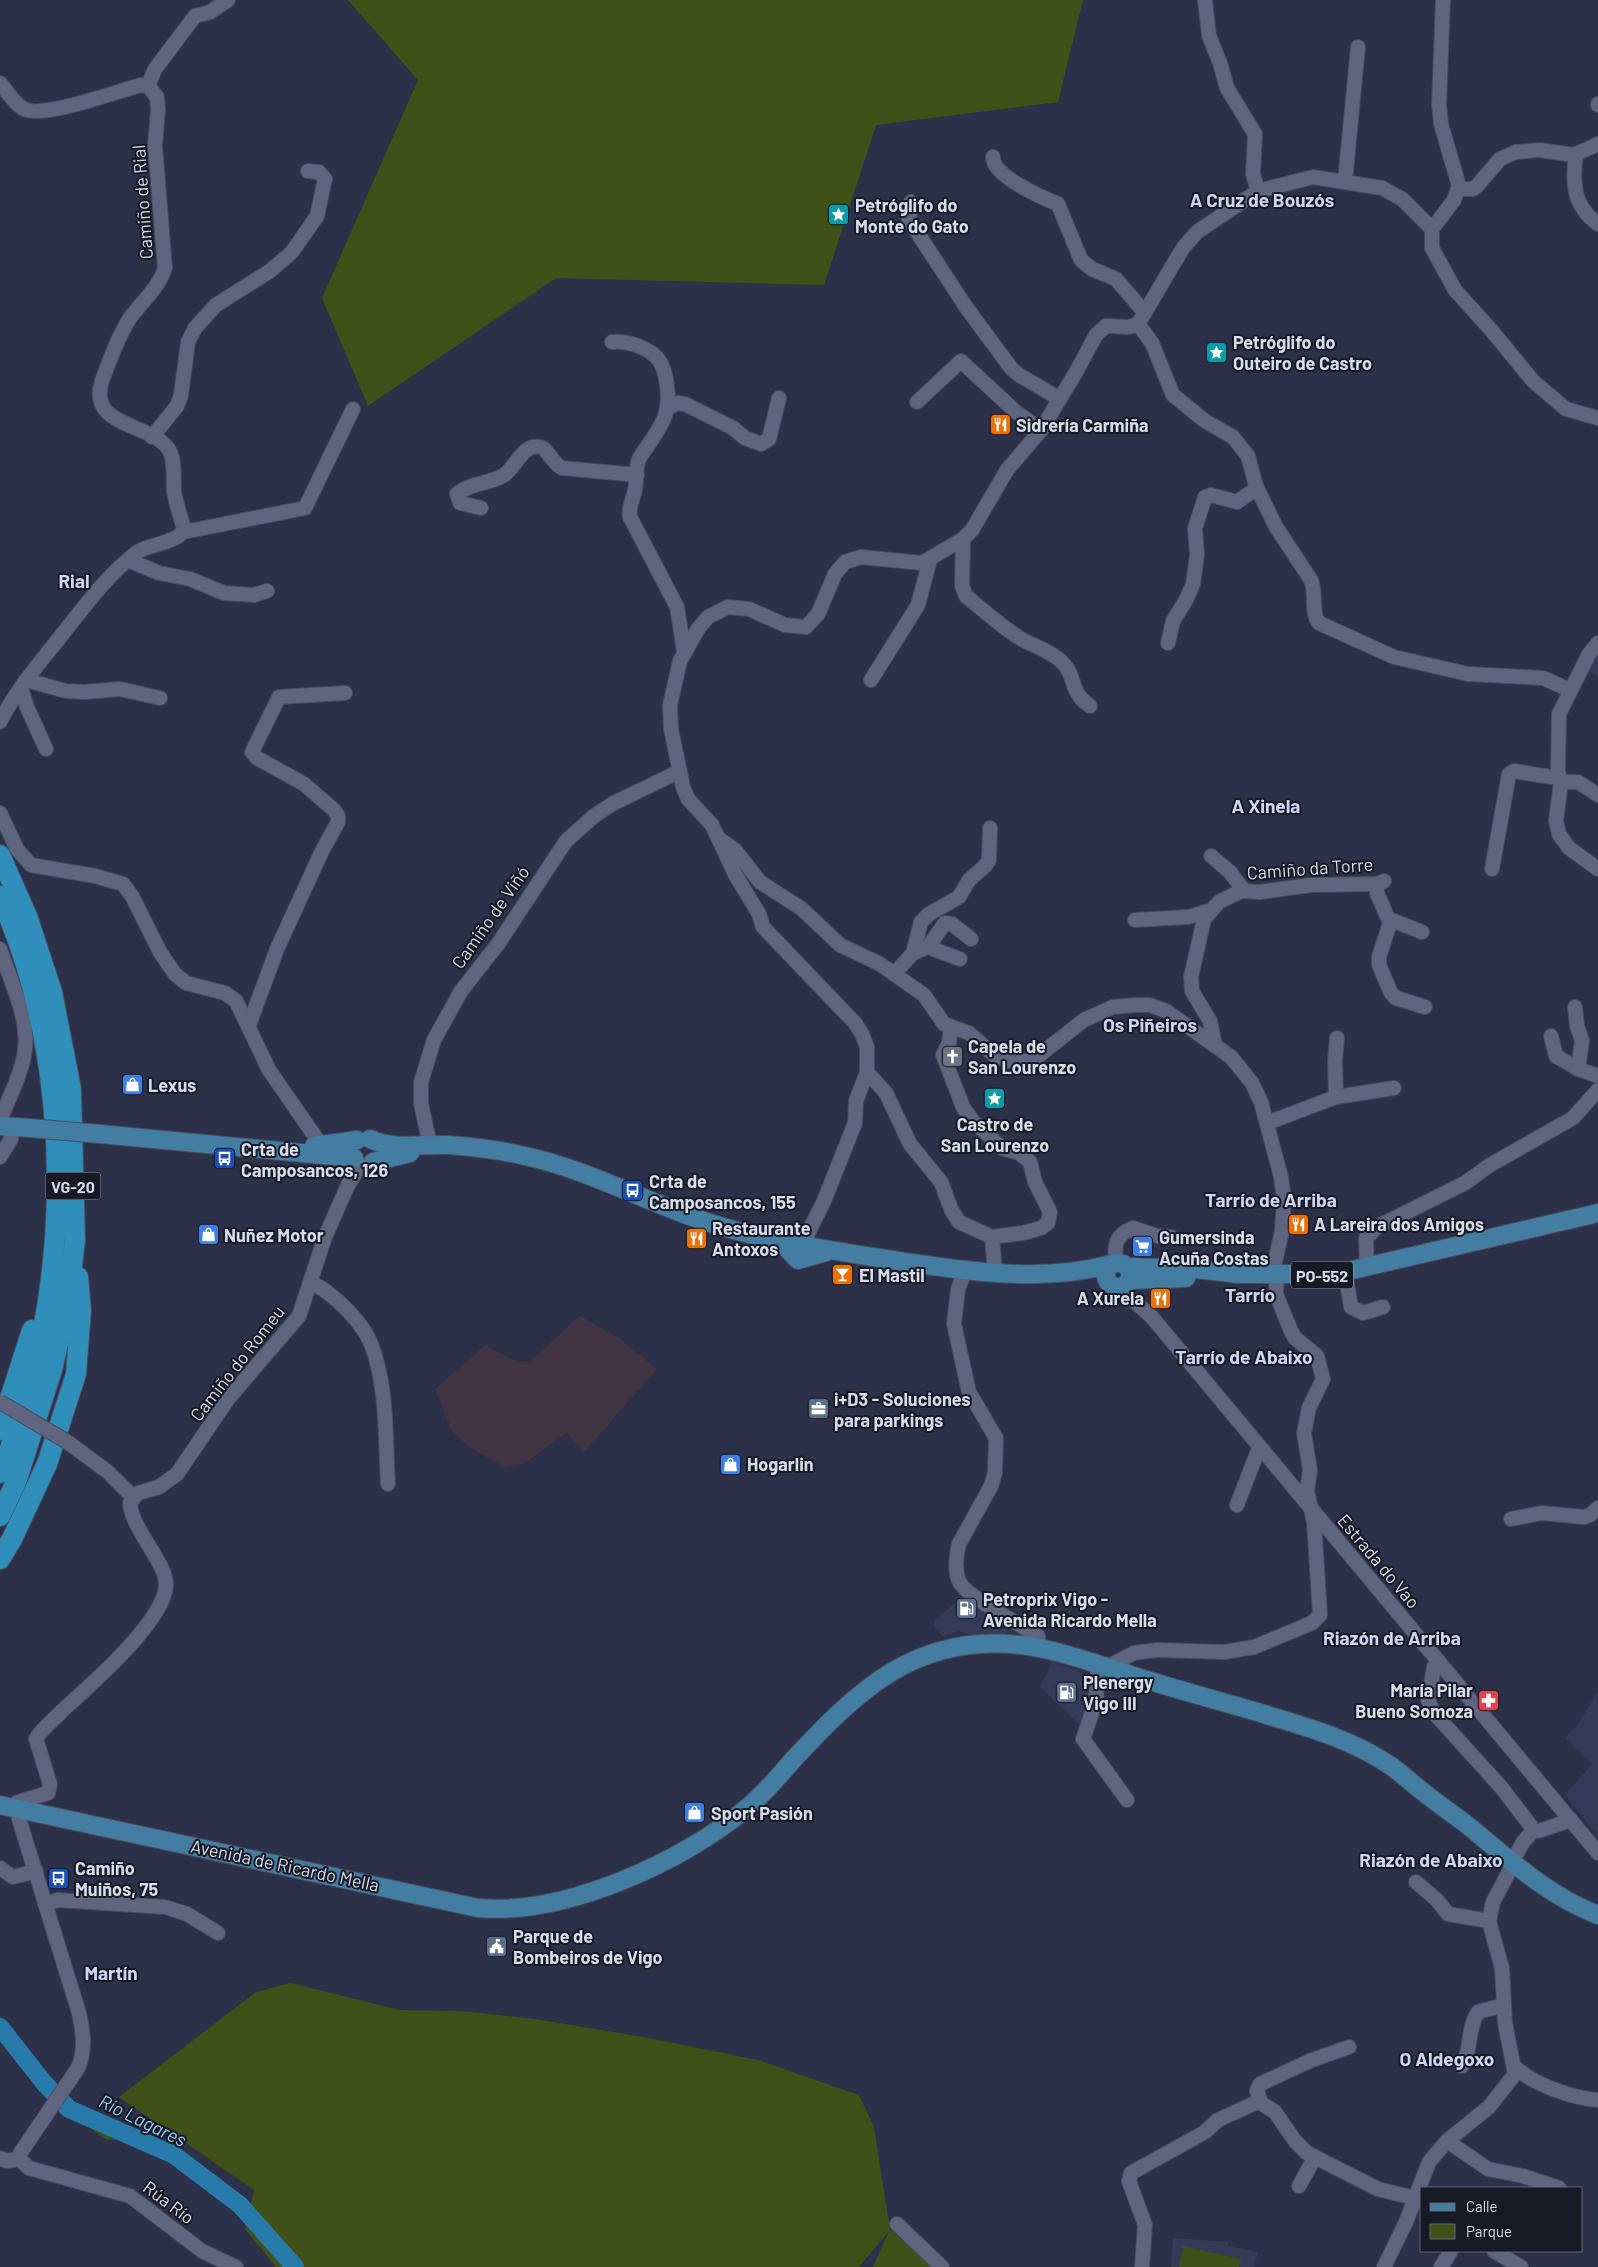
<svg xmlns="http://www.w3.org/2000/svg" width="1598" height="2267" font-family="Barlow,sans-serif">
<rect width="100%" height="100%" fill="#2c3048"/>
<g fill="#353a58">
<path d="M1598 654V677L1587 670Z"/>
<path d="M961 1598H965L1011 1626V1631L1005 1634 970 1635 959 1631 943 1637 934 1625 935 1620Z"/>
<path d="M1052 1662 1078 1671 1089 1682 1090 1696 1081 1726 1040 1687Z"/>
<path d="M1598 1691V1836L1565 1795 1592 1764 1565 1738 1577 1726Z"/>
<path d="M1173 2238 1228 2242V2246L1258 2252 1254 2267H1171Z"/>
</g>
<path fill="#413543" d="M580 1316 619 1338 657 1369 584 1452 566 1433 523 1464 504 1467 468 1446 452 1431 435 1389 485 1345 514 1360 529 1362Z"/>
<g fill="#3f5118">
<path d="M348 0H1083L1058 102 876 125 824 285 556 278 368 406 322 298 418 80Z"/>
<path d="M290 1983 400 2010 462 2011 535 2019 644 2037 758 2060 859 2095 874 2127 890 2229 931 2267H873L889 2231 859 2267H276L245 2229 254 2190 119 2097 256 1992Z"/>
<path d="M94 2117 115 2128 125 2138C107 2144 94 2135 86 2119Z"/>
<path d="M1183 2246 1241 2259 1239 2267H1179Z"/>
</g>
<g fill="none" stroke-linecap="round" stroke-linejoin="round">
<path stroke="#287aab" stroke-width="18" d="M0 2027 45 2084 69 2109 174 2155 240 2205 295 2267"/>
<defs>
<g id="minor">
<path d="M1205 0 1209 36 1220 63 1227 88 1255 134 1253 174 1258 191"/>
<path d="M1443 0 1439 105 1441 124 1459 186 1454 200 1432 229V248L1455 290 1492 331 1533 381 1566 409 1598 418"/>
<path d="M0 83C8 92 16 107 27 110 47 117 118 91 141 85L148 86 157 97 158 109 155 146 165 268C159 287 142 302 130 318 120 333 108 363 102 381 87 426 148 423 167 447 176 457 173 478 174 491 176 504 180 516 184 528 182 543 147 544 136 553 104 578 82 610 57 641 36 667 15 692 0 722"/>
<path d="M148 86 155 69 195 16 210 12 228 0"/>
<path d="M1598 104V105"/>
<path d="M1576 154C1572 183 1573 206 1598 224"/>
<path d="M993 157C992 176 1043 198 1058 204L1081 260 1092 269 1116 279 1145 313"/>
<path d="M1345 181 1358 47"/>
<path d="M1459 189H1473L1477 186 1500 159 1516 152 1540 150 1574 155 1598 144"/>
<path d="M911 202 909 220 966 307 1011 368 1019 375 1060 399"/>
<path d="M1138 324 1152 343 1173 395 1205 421 1233 437 1248 456 1256 486 1276 527 1311 580C1317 594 1310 611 1319 623L1394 657 1468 674 1543 678 1570 690"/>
<path d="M612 342C627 340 652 348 660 362 667 373 669 396 667 408 664 426 648 444 639 459 635 469 637 480 635 490 633 500 628 507 630 517L677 607 684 651"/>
<path d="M917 402 961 361 1016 412 1041 430"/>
<path d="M667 408 678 403 685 404 733 428 745 438 761 444 769 439 779 398"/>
<path d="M152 437 177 406 181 395 188 342 195 328 216 305 270 271 292 252 317 216 325 179 319 172 308 171"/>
<path d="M481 508 460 503 457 494C469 483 490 484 504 475 516 467 523 443 540 447 547 448 553 464 562 468L637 475"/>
<path d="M184 532 305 508 353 409"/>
<path d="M963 539 962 586 966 596C983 610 1000 625 1018 637 1032 646 1050 650 1062 662 1077 676 1068 691 1090 706"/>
<path d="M128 560 159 573 190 579 224 593 254 595 267 591"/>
<path d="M1168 643 1173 621 1186 600 1193 584 1197 555 1195 528 1205 497 1211 495 1237 502 1257 488"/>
<path d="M1598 643 1589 654 1559 714 1558 771 1561 782 1556 821 1559 834 1569 848 1598 869"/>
<path d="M26 680 66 691 85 692 120 689 160 698"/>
<path d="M871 680 918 605 930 560"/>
<path d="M21 688 27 707 46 749"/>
<path d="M1561 782H1578L1598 795"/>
<path d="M0 813 17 849 31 865 95 876 123 884 132 896 160 952 175 974 186 983 225 993 236 1001 269 1070 321 1145"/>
<path d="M718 838 735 850 760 882 802 909 840 945 880 964 924 995 944 1024 969 1033 994 1055 1008 1061H1032L1084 1020 1113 1007 1136 1005H1150L1166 1011 1231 1057 1252 1083 1261 1102 1281 1177 1284 1199 1282 1231 1272 1275"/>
<path d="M1211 856 1230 872 1244 891"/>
<path d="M1492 869 1509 774 1514 771 1551 777 1559 776"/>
<path d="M1377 884V893L1390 923 1379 957V965L1391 993 1396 998 1425 1007"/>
<path d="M1389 919 1422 932"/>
<path d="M1135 920 1188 917 1209 911"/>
<path d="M928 947 960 959"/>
<path d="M0 949C10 980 29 1017 25 1050 22 1073 9 1098 0 1120"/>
<path d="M913 953 928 947 945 923 952 924 971 939"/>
<path d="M894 974 913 953 921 922 929 914 959 897 969 880 985 866 989 860 990 828"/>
<path d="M1575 1007 1577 1026 1582 1041 1578 1069"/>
<path d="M249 1025 277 949 322 851 338 822V816L334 810 304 784 257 758 252 752 279 697 345 693"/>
<path d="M1551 1036 1556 1056 1578 1069 1598 1076"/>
<path d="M1215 1046 1210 1021 1192 991 1191 977 1204 919 1219 902 1241 891 1260 892 1311 885 1377 884 1384 881"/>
<path d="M867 1072 886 1093 910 1144 941 1182 951 1209 959 1222 992 1237 1023 1233 1041 1228 1048 1223 1050 1212 1035 1182 1030 1162 1019 1153 1002 1148 972 1120 963 1107 943 1055 949 1043 951 1028"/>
<path d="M1336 1097 1335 1061 1337 1038"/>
<path d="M1267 1123 1336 1097 1394 1088"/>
<path d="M430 1145 421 1104V1082L434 1040 461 991 498 944 566 841 594 816 612 804 680 771"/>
<path d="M0 1157 11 1139 12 1127"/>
<path d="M992 1237 995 1272"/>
<path d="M802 1245 824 1201 855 1123 856 1101 867 1072V1047L862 1034 855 1023 763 927 759 914 736 876 712 825 688 799 683 787 671 729 670 705 680 661 698 629 708 617 728 607 749 609 785 625 806 627 818 614 835 574 845 562 861 557 922 563 963 539 972 530 1007 470 1041 430 1076 372 1096 335 1106 326 1129 327 1138 324 1183 248 1197 232 1258 191 1313 177 1382 188 1402 199 1432 229"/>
<path d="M1116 1263C1114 1245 1115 1235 1133 1228L1157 1236 1171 1237"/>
<path d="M1367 1268 1366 1238 1377 1227 1465 1183 1490 1165 1573 1118 1598 1090"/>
<path d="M965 1271 958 1289 954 1324 969 1392 996 1438 995 1473 991 1486 959 1544C956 1555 954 1572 960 1583 969 1598 1021 1625 1038 1636L1039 1649"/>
<path d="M1345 1272 1351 1307 1363 1313 1383 1307"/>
<path d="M311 1283C323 1287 329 1294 339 1302 351 1313 365 1329 371 1344 388 1387 385 1439 388 1484"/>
<path d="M1118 1287 1151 1316 1598 1853"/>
<path d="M66 1441 108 1472 133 1497"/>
<path d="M1237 1505 1257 1453 1262 1449"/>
<path d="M1511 1519 1542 1513 1584 1517 1590 1515 1598 1508"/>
<path d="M1439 1662 1434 1667 1428 1700 1434 1713 1501 1787 1534 1830 1539 1831 1571 1820"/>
<path d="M1098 1666 1096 1701 1083 1739 1127 1800"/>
<path d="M1105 1668 1134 1653 1156 1650 1225 1652 1254 1647 1312 1623 1320 1615 1314 1522 1307 1491 1310 1470 1304 1433 1309 1408 1323 1379 1317 1356 1295 1338 1291 1331 1276 1294 1277 1275"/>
<path d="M1517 1853 1523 1842 1534 1830"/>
<path d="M0 1868 13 1877 36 1871"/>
<path d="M1416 1882 1437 1900 1448 1914 1489 1921"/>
<path d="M45 1904 58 1900 165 1907 187 1914 218 1933"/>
<path d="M1462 2066C1472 2050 1467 2028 1478 2012L1504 2005"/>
<path d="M1516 2068C1535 2085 1572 2098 1598 2100"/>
<path d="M1261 2103 1257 2091 1260 2084 1312 2060 1349 2047"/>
<path d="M1447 2141 1488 2169 1523 2176 1559 2188"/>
<path d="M0 2158 7 2161 19 2159"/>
<path d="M19 2159 21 2152 78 2068C86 2050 83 2032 79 2013L19 1819 18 1802 48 1793 50 1784 36 1739C42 1728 54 1720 62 1711 89 1686 163 1623 166 1586 167 1562 132 1531 130 1503L138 1493 159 1487 177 1474 228 1399 299 1316 325 1237 348 1185 361 1164"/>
<path d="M19 2159 29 2168 130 2196 202 2251 236 2267"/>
<path d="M1299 2186 1315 2157"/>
<path d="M897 2224 942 2267"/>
<path d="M1494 2251 1521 2267"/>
<path d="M1142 2267 1145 2225 1129 2181 1131 2173 1205 2132 1218 2120 1255 2103H1261L1275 2112 1295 2141 1307 2153 1378 2189 1422 2200"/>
<path d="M1384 2267 1406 2222 1429 2162 1447 2141 1489 2107 1515 2074 1505 2023 1502 1968 1489 1921 1493 1902 1510 1870"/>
<path d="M1441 2267 1451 2251"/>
</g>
<g id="major">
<path d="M0 1126 30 1128"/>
<path d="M100 1134 354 1158"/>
<path d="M370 1139C394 1150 423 1144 449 1145 474 1147 501 1150 525 1156 586 1169 642 1200 701 1220 756 1239 816 1248 873 1257 951 1269 1034 1285 1112 1264"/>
<path d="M314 1146 357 1140"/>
<path d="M373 1162 410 1153"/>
<path d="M779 1240 798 1260 826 1252"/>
<circle cx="1118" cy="1275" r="12"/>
<path d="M1128 1267 1196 1269 1239 1274H1335L1598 1213"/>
<path d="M1130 1280 1186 1278"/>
<path d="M0 1805 478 1908C564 1916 683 1862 748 1807 765 1793 778 1777 792 1761 858 1690 916 1633 1021 1645 1067 1651 1112 1670 1157 1683 1193 1694 1230 1704 1267 1715 1310 1728 1353 1740 1391 1766 1405 1776 1417 1788 1431 1798 1446 1810 1462 1820 1477 1833 1514 1864 1551 1897 1598 1915"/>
</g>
<g id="highway">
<path d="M0 855 27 916 52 992 71 1089 75 1240 68 1299 52 1370 16 1482 0 1516"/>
<path d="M0 896C78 1068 74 1301 0 1473"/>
<path d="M0 1430 32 1330"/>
<path d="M0 1559 12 1539 47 1464 76 1374 81 1310 78 1277"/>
</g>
</defs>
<use href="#minor" stroke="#484b5e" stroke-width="16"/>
<use href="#major" stroke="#484b5e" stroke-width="20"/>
<use href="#highway" stroke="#484b5e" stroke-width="22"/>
<use href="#minor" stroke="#60657f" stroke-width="14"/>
<use href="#major" stroke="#437ea2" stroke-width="18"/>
<use href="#highway" stroke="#308eba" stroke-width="20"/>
<defs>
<path id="minor-bridge" d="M0 1402 66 1441"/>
<path id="major-bridge" d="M30 1128 100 1134"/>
</defs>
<use href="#minor-bridge" stroke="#484b5e" stroke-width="16" stroke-linecap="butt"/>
<use href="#major-bridge" stroke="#484b5e" stroke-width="20" stroke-linecap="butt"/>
<use href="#minor-bridge" stroke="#60657f" stroke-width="14"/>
<use href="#major-bridge" stroke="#437ea2" stroke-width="18"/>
</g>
<defs>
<symbol id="sight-square" viewBox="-11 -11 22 22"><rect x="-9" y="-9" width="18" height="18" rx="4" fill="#0f9aa8" stroke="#171924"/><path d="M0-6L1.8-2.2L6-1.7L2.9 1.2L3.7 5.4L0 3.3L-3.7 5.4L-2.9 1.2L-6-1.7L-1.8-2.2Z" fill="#fff"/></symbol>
<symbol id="restaurant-square" viewBox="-11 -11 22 22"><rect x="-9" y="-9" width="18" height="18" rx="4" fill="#e8710a" stroke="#171924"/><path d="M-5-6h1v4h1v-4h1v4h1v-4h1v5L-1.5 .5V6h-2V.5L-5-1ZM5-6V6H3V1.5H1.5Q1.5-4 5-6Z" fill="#fff"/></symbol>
<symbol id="church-square" viewBox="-11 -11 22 22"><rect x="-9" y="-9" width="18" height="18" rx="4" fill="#6b7280" stroke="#171924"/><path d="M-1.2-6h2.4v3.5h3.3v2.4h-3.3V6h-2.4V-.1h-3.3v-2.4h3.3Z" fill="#fff"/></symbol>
<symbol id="shop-square" viewBox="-11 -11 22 22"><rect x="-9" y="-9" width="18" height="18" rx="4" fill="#3f7fe0" stroke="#171924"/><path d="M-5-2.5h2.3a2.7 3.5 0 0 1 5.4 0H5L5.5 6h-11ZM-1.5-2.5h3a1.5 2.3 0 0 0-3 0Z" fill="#fff"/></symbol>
<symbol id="bus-square" viewBox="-11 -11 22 22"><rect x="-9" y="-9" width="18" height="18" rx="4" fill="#1a4fb4" stroke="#171924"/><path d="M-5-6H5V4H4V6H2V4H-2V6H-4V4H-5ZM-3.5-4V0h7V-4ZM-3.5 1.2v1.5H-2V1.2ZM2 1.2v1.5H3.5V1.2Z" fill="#fff"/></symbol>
<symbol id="supermarket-square" viewBox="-11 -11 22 22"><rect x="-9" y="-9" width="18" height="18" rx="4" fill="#3f7fe0" stroke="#171924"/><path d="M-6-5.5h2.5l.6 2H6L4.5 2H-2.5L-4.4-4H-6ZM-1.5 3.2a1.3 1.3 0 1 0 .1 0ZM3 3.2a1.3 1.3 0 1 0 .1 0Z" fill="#fff"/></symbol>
<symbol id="bar-square" viewBox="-11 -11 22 22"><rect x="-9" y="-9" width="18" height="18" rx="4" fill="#e8710a" stroke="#171924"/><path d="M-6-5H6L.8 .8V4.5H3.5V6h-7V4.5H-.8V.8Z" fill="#fff"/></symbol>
<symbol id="office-square" viewBox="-11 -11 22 22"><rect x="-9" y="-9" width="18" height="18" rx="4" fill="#5c6f8a" stroke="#171924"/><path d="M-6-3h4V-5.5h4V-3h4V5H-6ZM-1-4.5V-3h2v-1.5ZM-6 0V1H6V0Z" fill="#fff"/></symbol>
<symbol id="fuel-square" viewBox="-11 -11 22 22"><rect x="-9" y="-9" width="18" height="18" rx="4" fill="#5c6f8a" stroke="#171924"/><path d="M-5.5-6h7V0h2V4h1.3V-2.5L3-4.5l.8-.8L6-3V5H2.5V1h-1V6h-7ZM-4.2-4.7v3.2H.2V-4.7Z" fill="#fff"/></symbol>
<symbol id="pharmacy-square" viewBox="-11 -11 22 22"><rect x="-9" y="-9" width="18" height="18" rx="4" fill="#e0444e" stroke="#171924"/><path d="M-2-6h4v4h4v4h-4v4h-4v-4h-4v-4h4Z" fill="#fff"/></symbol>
<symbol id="civic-square" viewBox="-11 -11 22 22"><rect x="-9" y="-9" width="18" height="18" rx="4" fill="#5c6f8a" stroke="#171924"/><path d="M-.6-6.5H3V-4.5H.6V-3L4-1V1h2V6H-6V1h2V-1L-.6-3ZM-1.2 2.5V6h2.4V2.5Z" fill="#fff"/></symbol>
</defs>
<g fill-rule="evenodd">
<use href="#sight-square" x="826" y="202" width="25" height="25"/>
<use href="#sight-square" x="1204" y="340" width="25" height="25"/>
<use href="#restaurant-square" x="988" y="412" width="25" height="25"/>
<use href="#church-square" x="940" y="1044" width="25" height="25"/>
<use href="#shop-square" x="120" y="1072" width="25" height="25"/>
<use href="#sight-square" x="982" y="1086" width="25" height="25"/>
<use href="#bus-square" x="212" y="1146" width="25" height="25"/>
<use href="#bus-square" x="620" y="1178" width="25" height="25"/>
<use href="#restaurant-square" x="1286" y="1212" width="25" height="25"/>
<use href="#shop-square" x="196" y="1222" width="25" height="25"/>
<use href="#restaurant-square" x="684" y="1226" width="25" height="25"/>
<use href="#supermarket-square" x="1130" y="1234" width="25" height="25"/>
<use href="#bar-square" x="830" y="1262" width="25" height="25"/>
<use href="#restaurant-square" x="1148" y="1286" width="25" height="25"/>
<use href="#office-square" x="806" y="1396" width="25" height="25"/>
<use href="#shop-square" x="718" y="1452" width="25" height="25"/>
<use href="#fuel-square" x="954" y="1596" width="25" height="25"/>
<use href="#fuel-square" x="1054" y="1680" width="25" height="25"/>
<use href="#pharmacy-square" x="1476" y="1688" width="25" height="25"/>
<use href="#shop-square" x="682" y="1800" width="25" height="25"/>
<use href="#bus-square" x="46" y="1866" width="25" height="25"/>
<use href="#civic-square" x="484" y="1934" width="25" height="25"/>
</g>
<g text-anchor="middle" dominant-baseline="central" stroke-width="4" stroke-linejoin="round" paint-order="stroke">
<g fill="#171924" stroke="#9fa2af" stroke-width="1">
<rect x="45.5" y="1172.5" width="55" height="27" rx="4"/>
<rect x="1291" y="1261.5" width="62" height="27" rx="4"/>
</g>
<g font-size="16" font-weight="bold" fill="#d9dceb">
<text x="73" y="1186">VG-20</text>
<text x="1322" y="1275">PO-552</text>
</g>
<g font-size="18" fill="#d9dceb" stroke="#171924">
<text transform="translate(142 202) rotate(-94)">Camiño de Rial</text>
<text transform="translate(1310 868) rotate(-4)">Camiño da Torre</text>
<text transform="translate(490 917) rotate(-55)">Camiño de Viñó</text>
<text transform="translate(237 1363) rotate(-52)">Camiño do Romeu</text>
<text transform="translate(1379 1561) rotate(50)">Estrada do Vao</text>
<text transform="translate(285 1865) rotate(12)">Avenida de Ricardo Mella</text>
<text transform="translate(169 2202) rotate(37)">Rúa Río</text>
</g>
<g font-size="18" font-weight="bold" fill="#d9dceb" stroke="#171924" text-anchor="start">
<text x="855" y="205">Petróglifo do<tspan x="855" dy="21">Monte do Gato</tspan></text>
<text x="1233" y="342">Petróglifo do<tspan x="1233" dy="21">Outeiro de Castro</tspan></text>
<text x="1016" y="425">Sidrería Carmiña</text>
<text x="968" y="1046">Capela de<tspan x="968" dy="21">San Lourenzo</tspan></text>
<text x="148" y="1085">Lexus</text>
<text x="995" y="1124" text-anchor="middle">Castro de<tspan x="995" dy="21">San Lourenzo</tspan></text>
<text x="241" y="1149">Crta de<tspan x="241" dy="21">Camposancos, 126</tspan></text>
<text x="649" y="1181">Crta de<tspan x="649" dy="21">Camposancos, 155</tspan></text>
<text x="1314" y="1224">A Lareira dos Amigos</text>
<text x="712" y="1228">Restaurante<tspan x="712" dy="21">Antoxos</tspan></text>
<text x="224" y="1235">Nuñez Motor</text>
<text x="1159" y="1237">Gumersinda<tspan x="1159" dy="21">Acuña Costas</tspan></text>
<text x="859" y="1275">El Mastil</text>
<text x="1144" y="1298" text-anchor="end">A Xurela</text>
<text x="834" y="1399">i+D3 - Soluciones<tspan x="834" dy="21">para parkings</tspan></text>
<text x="747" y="1464">Hogarlin</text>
<text x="983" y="1599">Petroprix Vigo -<tspan x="983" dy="21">Avenida Ricardo Mella</tspan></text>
<text x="1083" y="1682">Plenergy<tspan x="1083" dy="21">Vigo III</tspan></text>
<text x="1473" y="1690" text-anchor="end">María Pilar<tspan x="1473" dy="21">Bueno Somoza</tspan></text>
<text x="711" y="1813">Sport Pasión</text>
<text x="75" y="1868">Camiño<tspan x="75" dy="21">Muiños, 75</tspan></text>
<text x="513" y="1936">Parque de<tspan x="513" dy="21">Bombeiros de Vigo</tspan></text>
</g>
<g font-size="19" font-weight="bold" fill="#ced4f2" stroke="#171924">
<text x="1262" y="199">A Cruz de Bouzós</text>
<text x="74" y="580">Rial</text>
<text x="1266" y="805">A Xinela</text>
<text x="1150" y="1024">Os Piñeiros</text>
<text x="1271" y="1199">Tarrío de Arriba</text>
<text x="1250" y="1294">Tarrío</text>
<text x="1244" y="1356">Tarrío de Abaixo</text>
<text x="1392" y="1637">Riazón de Arriba</text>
<text x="1431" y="1859">Riazón de Abaixo</text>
<text x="111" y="1972">Martín</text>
<text x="1447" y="2058">O Aldegoxo</text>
</g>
<g font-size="19" font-style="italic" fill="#92ccf5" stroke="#171924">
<text transform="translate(143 2120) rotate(26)">Río Lagares</text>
</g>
</g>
<rect x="1420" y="2187" width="162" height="65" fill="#171924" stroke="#656774"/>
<rect x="1430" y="2203" width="25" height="8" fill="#437ea2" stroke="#656774"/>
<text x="1466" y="2212" font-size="15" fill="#d9dceb">Calle</text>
<rect x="1430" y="2224" width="25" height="15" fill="#3f5118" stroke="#656774"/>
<text x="1466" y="2237" font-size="15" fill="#d9dceb">Parque</text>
</svg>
